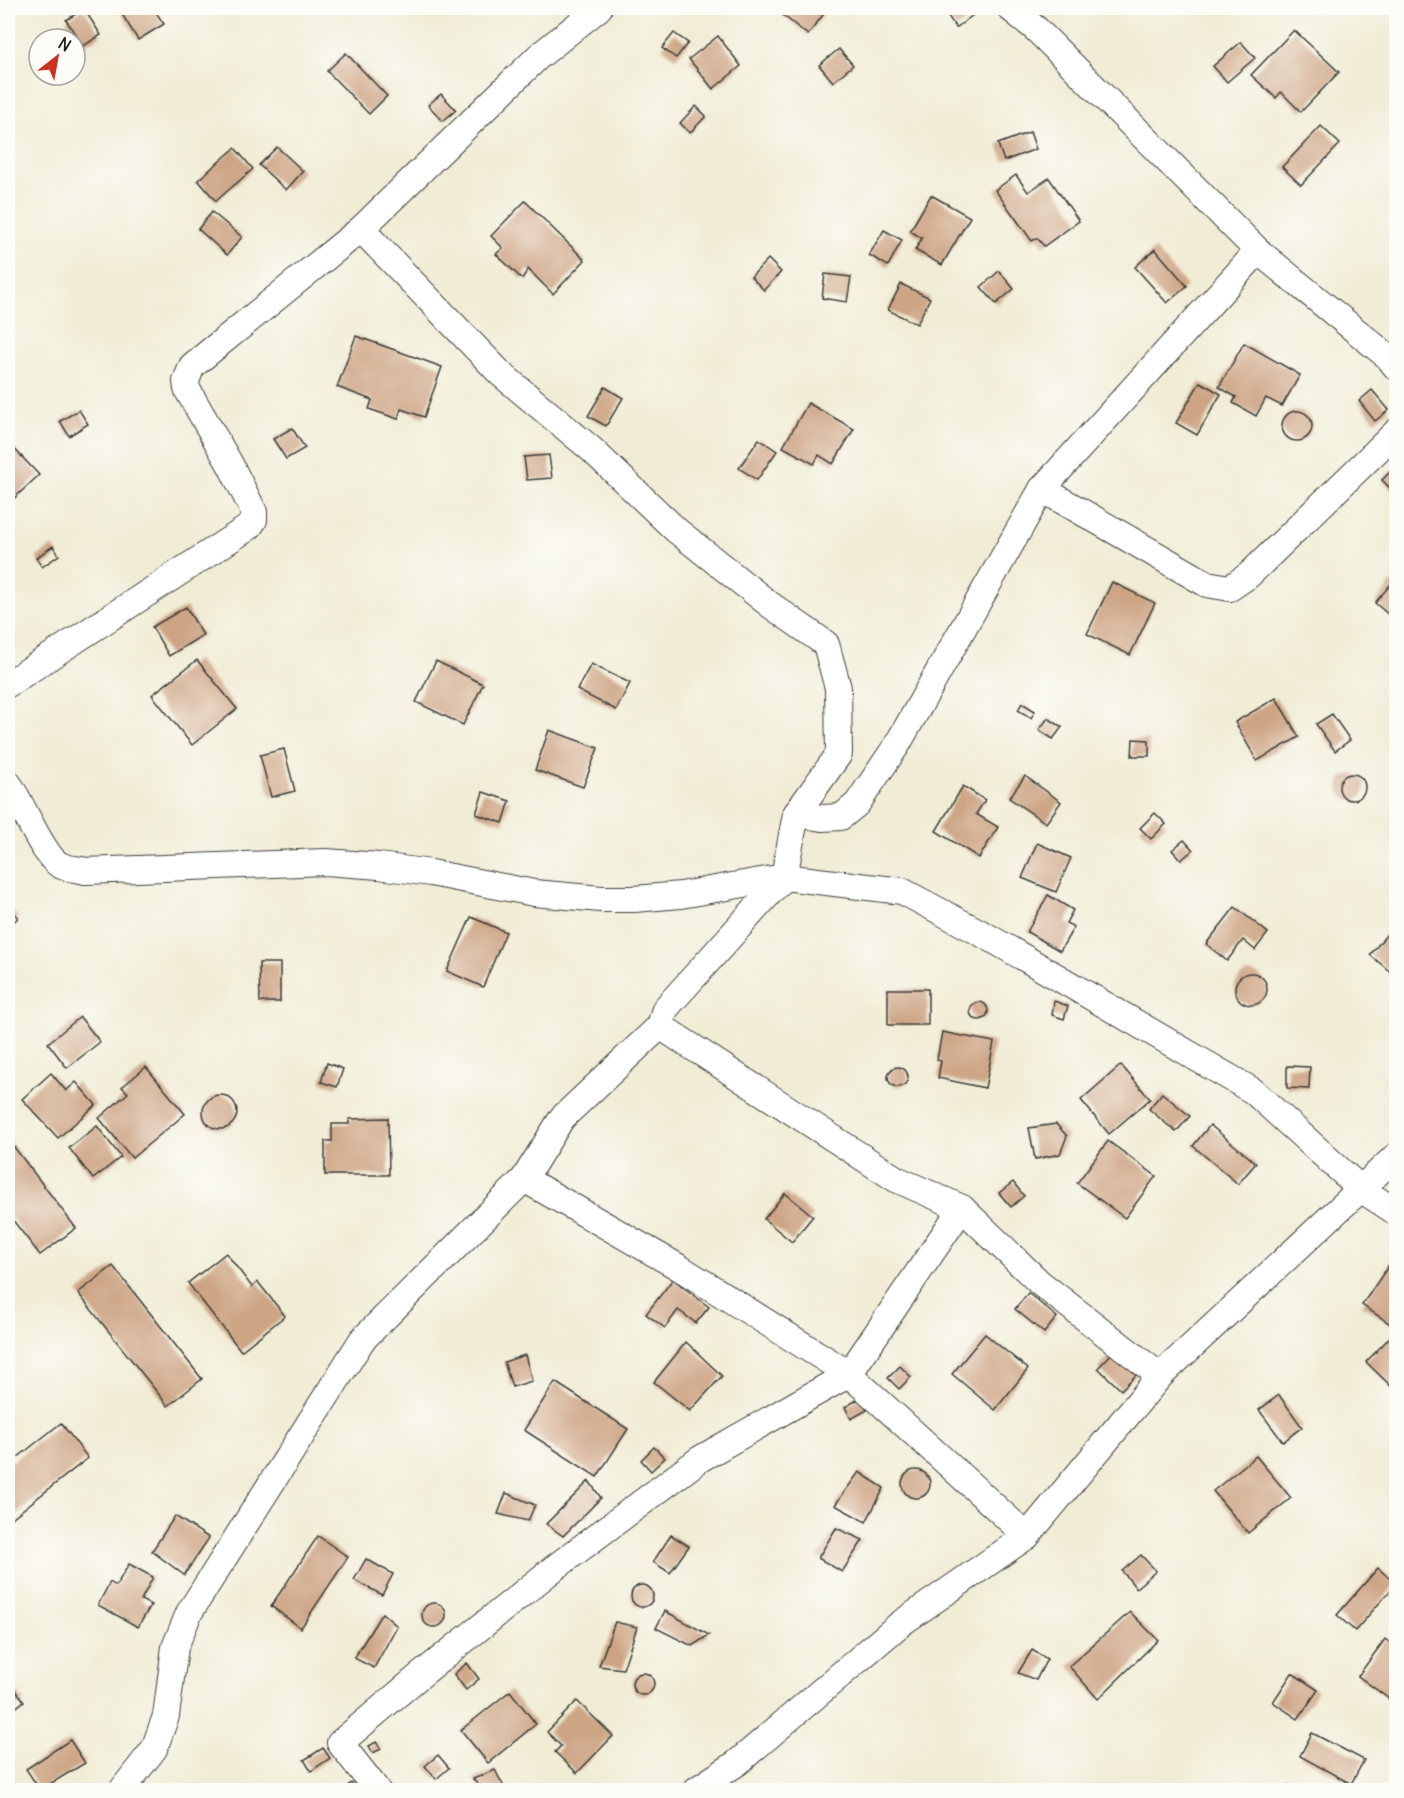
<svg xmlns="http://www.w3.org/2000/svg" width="1404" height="1798" font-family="Delius,sans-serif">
<rect width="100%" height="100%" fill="#fdfcf7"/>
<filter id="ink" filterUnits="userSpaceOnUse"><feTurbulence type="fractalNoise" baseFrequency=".0167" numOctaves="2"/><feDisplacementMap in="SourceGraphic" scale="12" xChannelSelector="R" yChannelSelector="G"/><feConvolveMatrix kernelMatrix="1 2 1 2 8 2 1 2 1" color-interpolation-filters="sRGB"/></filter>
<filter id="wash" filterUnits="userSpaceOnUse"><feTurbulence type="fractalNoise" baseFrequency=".008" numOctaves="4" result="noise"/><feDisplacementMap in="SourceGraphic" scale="24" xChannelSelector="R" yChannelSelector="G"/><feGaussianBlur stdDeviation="1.35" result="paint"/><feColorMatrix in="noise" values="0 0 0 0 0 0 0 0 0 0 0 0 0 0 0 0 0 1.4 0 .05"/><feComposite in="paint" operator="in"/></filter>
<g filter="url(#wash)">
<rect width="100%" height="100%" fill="#f0ecd5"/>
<g id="blocks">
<g fill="#cda585">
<path d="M118 8H153L164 24 138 40Z"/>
<path d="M776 8H813L823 15 808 35 775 9Z"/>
<path d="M959 8H973L977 12 956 28 948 16Z"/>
<path d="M1151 8H1163L1158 13Z"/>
<path d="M84 9 101 35 83 46 66 20Z"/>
<path d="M1294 30 1339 72 1301 112 1281 92 1276 98 1251 75Z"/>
<path d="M674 33 688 43 676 58 662 48Z"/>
<path d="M718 36 741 66 713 89 689 59Z"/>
<path d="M1241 42 1255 58 1227 82 1213 66Z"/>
<path d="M839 49 853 65 833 82 819 65Z"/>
<path d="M346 53 387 96 369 114 327 71Z"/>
<path d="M441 94 456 110 443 121 428 105Z"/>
<path d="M696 106 706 116 690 133 680 123Z"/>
<path d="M1321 126 1340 144 1301 185 1282 167Z"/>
<path d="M1030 132 1036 149 1004 161 998 144Z"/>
<path d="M277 147 303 171 286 190 259 165Z"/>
<path d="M235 148 253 169 216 201 198 180Z"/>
<path d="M1016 175 1028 192 1049 178 1079 221 1044 246 1037 238 1032 241 995 190Z"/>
<path d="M931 195 970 217 942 265 915 250 922 238 910 231Z"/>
<path d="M525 201 585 260 553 294 528 269 522 279 496 254 503 248 491 236Z"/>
<path d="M212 212 242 237 227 255 198 229Z"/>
<path d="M884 230 902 240 888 266 869 255Z"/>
<path d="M1155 249 1187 286 1167 303 1135 267Z"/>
<path d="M768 259 781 272 764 290 751 277Z"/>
<path d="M999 271 1014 289 996 304 981 287Z"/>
<path d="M825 274 851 277 847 302 822 298Z"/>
<path d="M901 284 930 298 917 324 888 310Z"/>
<path d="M356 336 442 367 424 417 401 409 398 419 369 409 372 400 337 387Z"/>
<path d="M1244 343 1300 375 1282 406 1266 398 1256 416 1233 403 1236 397 1219 387Z"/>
<path d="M1200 382 1221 394 1197 435 1176 423Z"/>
<path d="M605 387 623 398 606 426 588 416Z"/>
<path d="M1372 390 1389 410 1375 421 1359 401Z"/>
<path d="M808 403 854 429 833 464 819 455 814 464 783 447Z"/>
<path d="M79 410 88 424 69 436 60 421Z"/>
<circle cx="1297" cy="426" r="15"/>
<path d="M292 428 305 448 286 459 273 439Z"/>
<path d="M759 439 777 451 757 480 739 468Z"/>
<path d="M8 442 39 475 8 504Z"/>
<path d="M549 455 552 478 527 480 524 457Z"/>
<path d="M1394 468 1396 470V489L1394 492 1382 480Z"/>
<path d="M53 546 59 555 42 567 36 558Z"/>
<path d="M1395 579 1396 580V621L1375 603Z"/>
<path d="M1112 582 1155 603 1130 655 1087 634Z"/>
<path d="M186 607 203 635 169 656 152 627Z"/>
<path d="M197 660 237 709 192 745 152 695Z"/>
<path d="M436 661 483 684 463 725 416 702Z"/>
<path d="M591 664 630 683 616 710 577 690Z"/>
<path d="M1276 698 1299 737 1257 761 1235 722Z"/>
<path d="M1022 703 1035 711 1031 718 1018 710Z"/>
<path d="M1332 714 1350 740 1335 751 1316 724Z"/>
<path d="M1048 718 1062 727 1053 739 1039 730Z"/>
<path d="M549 730 598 748 583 787 535 770Z"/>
<path d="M1133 739 1149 740V756H1132Z"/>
<path d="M284 749 295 791 271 797 260 755Z"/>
<circle cx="1352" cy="787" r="13"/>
<path d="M1025 776 1061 802 1046 823 1009 798Z"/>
<path d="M963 786 985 800 976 814 998 827 979 858 936 831Z"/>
<path d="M483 792 510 801 503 823 476 814Z"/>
<path d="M1155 813 1166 824 1151 839 1140 828Z"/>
<path d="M1184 840 1193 850 1181 860 1172 850Z"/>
<path d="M1037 843 1071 858 1056 892 1022 878Z"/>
<path d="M1048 895 1073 910 1066 923 1074 927 1060 951 1027 932Z"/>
<path d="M8 905 18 918 8 927Z"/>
<path d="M1235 907 1268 933 1255 950 1243 940 1227 961 1206 944Z"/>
<path d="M471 917 506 932 483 987 447 971Z"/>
<path d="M1396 923V970L1393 974 1370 955Z"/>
<path d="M259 963H280V1002H260Z"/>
<circle cx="1251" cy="989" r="16"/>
<rect x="888" y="989" width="40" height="36"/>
<path d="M1054 1001 1068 1006 1064 1019 1052 1015Z"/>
<circle cx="979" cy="1011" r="9"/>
<path d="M80 1017 100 1042 67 1068 48 1043Z"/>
<path d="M942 1032 994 1042 985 1088 938 1078 941 1061 937 1060Z"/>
<path d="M327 1063 343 1069 337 1087 321 1082Z"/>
<path d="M1121 1065 1150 1099 1109 1134 1081 1100Z"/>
<path d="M1287 1066 1310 1067 1309 1089 1287 1088Z"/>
<circle cx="898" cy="1077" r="10"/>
<path d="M146 1067 185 1114 132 1158 99 1118 128 1093 122 1087Z"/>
<path d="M51 1073 66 1091 76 1082 96 1105 58 1138 22 1099Z"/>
<path d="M1162 1093 1190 1116 1176 1132 1149 1109Z"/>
<circle cx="220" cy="1112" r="17"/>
<path d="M388 1118 389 1175H325V1141H332V1124H349V1119Z"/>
<path d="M1056 1124 1067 1136 1060 1154 1035 1159 1029 1128Z"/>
<path d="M1210 1125 1256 1163 1238 1184 1193 1146Z"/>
<path d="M97 1126 121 1157 93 1179 69 1148Z"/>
<path d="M8 1139 76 1228 40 1255 8 1214Z"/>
<path d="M1108 1141 1156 1176 1125 1218 1077 1183Z"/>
<path d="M1013 1182 1024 1196 1011 1207 999 1193Z"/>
<path d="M785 1193 813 1216 792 1242 764 1219Z"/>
<path d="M226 1253 252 1287 258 1282 285 1316 241 1351 188 1283Z"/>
<path d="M1393 1259 1396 1261 1395 1327 1362 1305Z"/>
<path d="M113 1266 202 1379 168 1406 78 1293Z"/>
<path d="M673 1279 709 1307 696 1323 678 1310 665 1328 646 1314Z"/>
<path d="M1028 1293 1057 1317 1044 1333 1015 1309Z"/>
<path d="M985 1334 1028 1369 995 1410 952 1374Z"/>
<path d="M1391 1336 1396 1341V1391L1366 1362Z"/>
<path d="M686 1342 722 1376 690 1411 654 1382Z"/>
<path d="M1114 1351 1137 1374 1121 1390 1098 1368Z"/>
<path d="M525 1355 532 1381 512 1387 504 1362Z"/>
<path d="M900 1366 911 1377 899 1389 888 1378Z"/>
<path d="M555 1382 628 1429 597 1477 524 1430Z"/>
<path d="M1279 1395 1302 1427 1283 1442 1259 1410Z"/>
<path d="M860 1398 867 1410 851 1419 845 1407Z"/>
<path d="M61 1423 88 1458 8 1521V1465Z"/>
<path d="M654 1447 665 1458 651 1471 641 1460Z"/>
<path d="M1256 1456 1291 1498 1248 1533 1213 1491Z"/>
<circle cx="916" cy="1484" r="14"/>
<path d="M859 1472 884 1488 866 1522 835 1505Z"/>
<path d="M589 1481 601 1498 563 1536 546 1524Z"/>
<path d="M506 1493 535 1505 528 1521 498 1514Z"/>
<path d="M175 1516 209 1538 184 1575 152 1551Z"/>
<path d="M836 1528 863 1540 842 1572 818 1558Z"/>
<path d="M671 1535 689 1546 670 1573 653 1562Z"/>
<path d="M318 1536 348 1557 301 1628 271 1606Z"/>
<path d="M1141 1555 1156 1571 1136 1588 1122 1571Z"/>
<path d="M366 1559 393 1574 382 1595 354 1580Z"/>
<path d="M129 1564 153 1577 141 1600 151 1605 138 1627 98 1605 110 1582 116 1586Z"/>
<path d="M1378 1568 1396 1584 1355 1631 1337 1615Z"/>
<circle cx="642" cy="1596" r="11"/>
<circle cx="434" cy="1615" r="12"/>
<path d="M665 1611 709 1635 692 1646 656 1628Z"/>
<path d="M1130 1612 1158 1640 1098 1699 1069 1666Z"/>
<path d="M382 1613 397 1626 374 1668 354 1658Z"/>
<path d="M615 1622 637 1627 623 1669 599 1666Z"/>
<path d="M1385 1639 1396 1647V1704L1358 1676Z"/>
<path d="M1032 1650 1047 1659 1036 1680 1018 1673Z"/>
<path d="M467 1663 479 1679 466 1690 454 1674Z"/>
<circle cx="643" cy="1684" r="11"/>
<path d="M1292 1673 1318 1690 1298 1719 1273 1702Z"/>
<path d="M12 1685 24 1701 8 1714V1689Z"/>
<path d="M510 1691 536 1724 488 1763 461 1730Z"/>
<path d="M577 1701 613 1736 577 1773 555 1752 561 1746 547 1732Z"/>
<path d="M1312 1733 1364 1760 1351 1784 1300 1756Z"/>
<path d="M70 1740 85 1763 40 1790 26 1769Z"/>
<path d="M376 1742 381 1749 373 1753 369 1746Z"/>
<path d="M323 1748 330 1758 311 1771 304 1760Z"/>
<path d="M438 1755 449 1768 436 1779 425 1766Z"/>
<path d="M495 1770 505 1789 482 1790 473 1779Z"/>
<path d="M351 1783 357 1790H343Z"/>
<path d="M1288 1785 1297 1790H1285Z"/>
</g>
</g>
</g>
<g filter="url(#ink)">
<use href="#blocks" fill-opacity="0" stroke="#3c3b38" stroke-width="1.5"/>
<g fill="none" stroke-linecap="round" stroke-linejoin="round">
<defs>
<g id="minor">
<path d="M1010 8 1036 29 1258 251 1388 357 1396 367"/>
<path d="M1042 489 1207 584 1230 588 1249 575 1396 432"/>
<path d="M8 684 249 527 254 520V512L231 466 187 389 186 381 192 366 361 229 539 56 599 8"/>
<path d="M8 783C22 801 43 859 62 866 69 869 78 869 85 871L326 862 379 866 431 873 534 893 601 899H634L681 895 784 877 902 891 990 938 1253 1091 1362 1190 1396 1212"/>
<path d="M796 814 822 818 841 817 857 804 897 745 1042 489 1258 251"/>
<path d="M660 1026 896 1179 962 1208 1040 1283 1160 1376"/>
<path d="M524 1179 680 1268 849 1374 1027 1536"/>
<path d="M122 1790 154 1749 166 1716 175 1647 189 1613 362 1340 524 1179 562 1118 660 1026 665 1009 784 877 796 814 839 754 838 688 826 644 769 604 676 530 591 449 501 374 361 229"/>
<path d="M377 1790 340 1743 417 1678 553 1569 700 1459 849 1374 962 1208"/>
<path d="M696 1790 737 1763 900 1624 1027 1536 1160 1376 1396 1156"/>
</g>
</defs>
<use href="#minor" stroke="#3c3b38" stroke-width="28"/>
<use href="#minor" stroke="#fff" stroke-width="26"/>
</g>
</g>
<rect width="1404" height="1798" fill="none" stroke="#fdfcf7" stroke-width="30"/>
<g transform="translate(57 57) rotate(31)"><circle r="28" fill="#fdfcf7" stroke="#a3a29f" stroke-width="1.5"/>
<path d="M0-4.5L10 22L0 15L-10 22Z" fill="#c8321e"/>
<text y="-9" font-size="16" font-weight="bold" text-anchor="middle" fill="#1c1c1c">N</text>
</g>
</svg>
